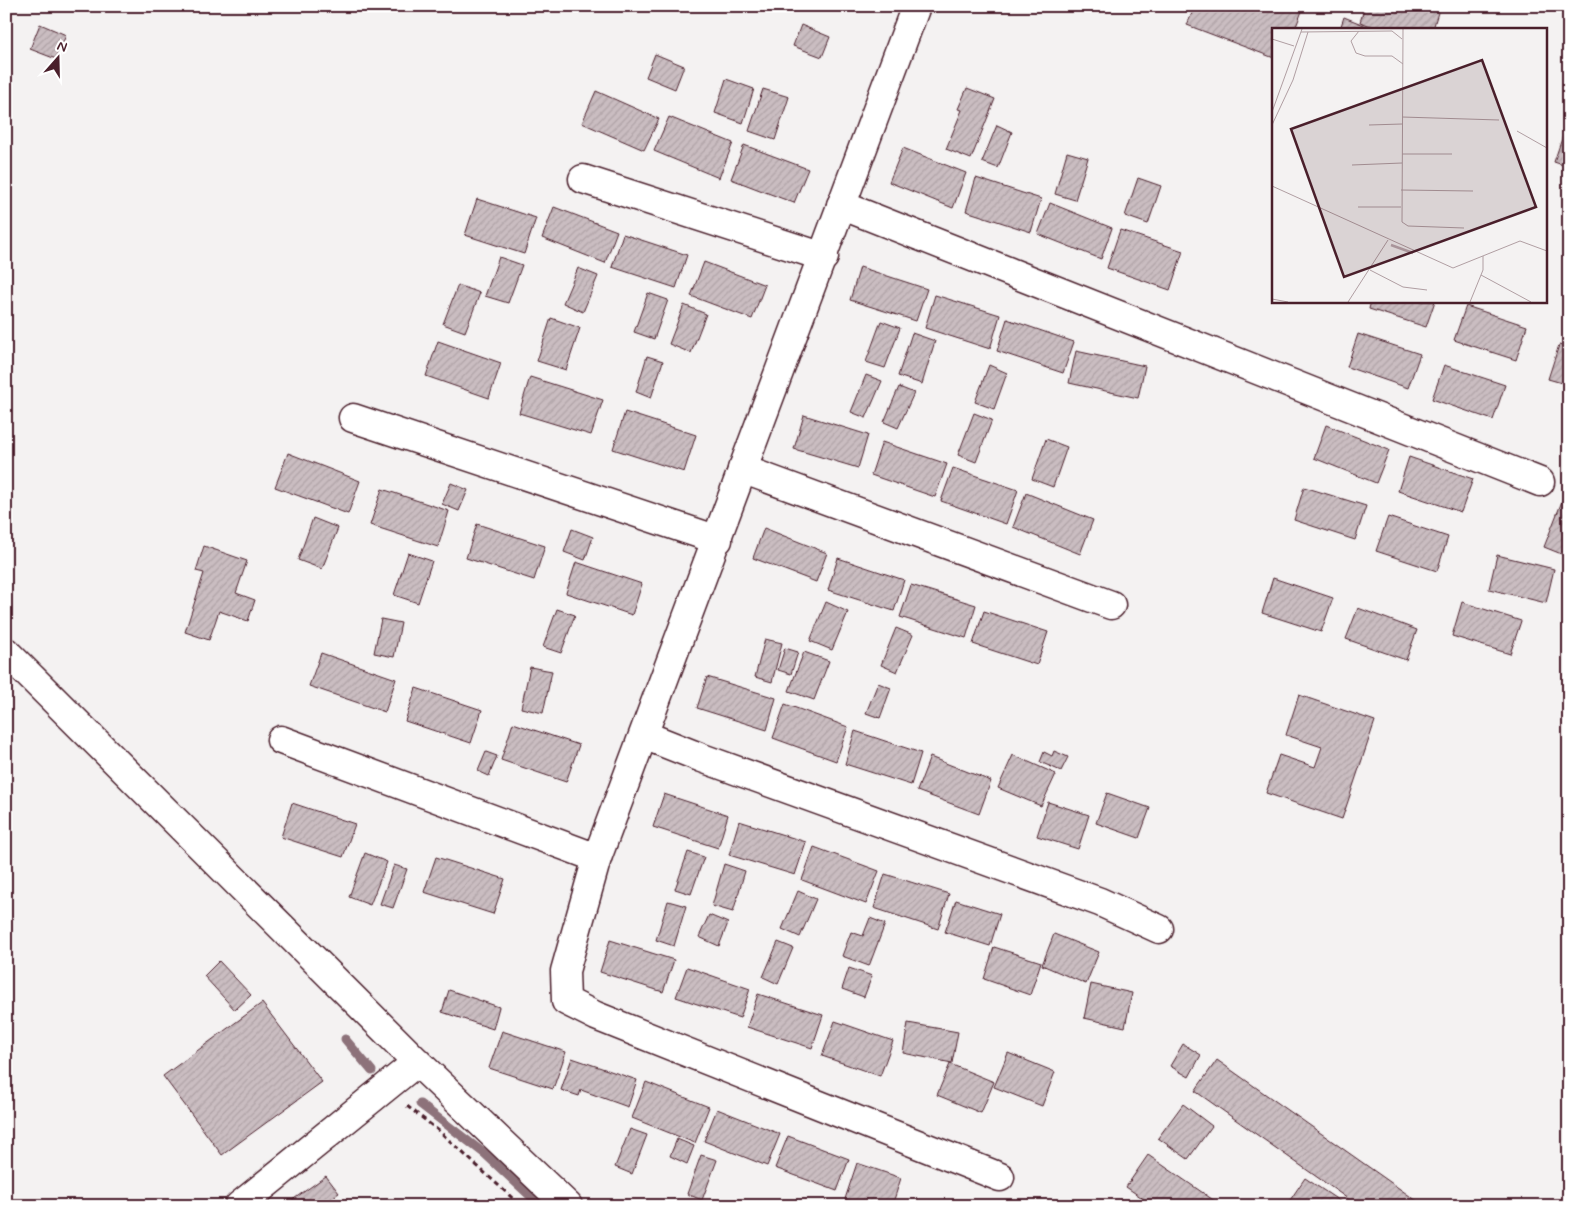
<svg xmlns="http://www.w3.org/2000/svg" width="1575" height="1212" font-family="Mynerve,sans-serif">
<defs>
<pattern id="building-hatch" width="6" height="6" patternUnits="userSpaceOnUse" patternTransform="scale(1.25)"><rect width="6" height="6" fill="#cabdc1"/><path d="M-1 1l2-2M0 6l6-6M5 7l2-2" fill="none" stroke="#afa2a6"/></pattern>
</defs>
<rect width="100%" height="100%" fill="#f4f2f2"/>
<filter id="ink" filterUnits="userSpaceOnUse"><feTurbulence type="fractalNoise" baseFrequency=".02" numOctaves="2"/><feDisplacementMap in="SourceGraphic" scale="10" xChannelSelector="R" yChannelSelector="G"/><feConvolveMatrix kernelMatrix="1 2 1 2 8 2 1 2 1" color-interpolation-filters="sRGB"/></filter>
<g filter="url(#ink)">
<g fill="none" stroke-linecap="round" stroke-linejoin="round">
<g stroke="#8d727a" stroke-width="9">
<path d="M345 1039 372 1071"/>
<path d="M420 1104 485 1154 541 1206"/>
</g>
</g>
<g fill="url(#building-hatch)" stroke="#4a1f2b">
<path d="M1195 6H1304L1295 29H1274V58L1187 25Z"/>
<path d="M1365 6H1430L1439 9 1433 29H1380L1360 22Z"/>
<path d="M1344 17 1374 29H1340Z"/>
<path d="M40 24 66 35 56 59 30 49Z"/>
<path d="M801 25 830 37 822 57 793 46Z"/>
<path d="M655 54 684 66 675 89 646 77Z"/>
<path d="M726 79 754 89 743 123 715 113Z"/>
<path d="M967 88 995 99 971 159 946 149 962 110 958 109Z"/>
<path d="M763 89 789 97 775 140 749 131Z"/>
<path d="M596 91 659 119 644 150 582 123Z"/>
<path d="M669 117 733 143 719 178 654 151Z"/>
<path d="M1569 118V167L1554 162Z"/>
<path d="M997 125 1012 132 998 168 982 162Z"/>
<path d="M744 145 808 169 794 203 731 179Z"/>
<path d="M903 148 966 173 953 208 889 182Z"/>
<path d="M1067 152 1088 158 1075 200 1055 194Z"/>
<path d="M976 178 1041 199 1031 232 966 211Z"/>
<path d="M1138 178 1161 186 1148 224 1125 216Z"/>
<path d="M477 199 536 218 524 254 465 235Z"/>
<path d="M1050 203 1112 228 1101 259 1038 234Z"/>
<path d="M554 207 617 231 605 263 542 238Z"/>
<path d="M1120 230 1183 251 1170 290 1107 268Z"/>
<path d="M623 234 687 255 676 288 612 267Z"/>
<path d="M499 257 522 265 508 303 485 296Z"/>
<path d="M704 262 765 285 752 319 691 296Z"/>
<path d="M860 267 927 289 916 321 850 300Z"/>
<path d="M578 268 598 276 583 312 563 303Z"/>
<path d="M458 285 480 293 465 332 443 324Z"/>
<path d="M648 293 668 300 654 339 634 332Z"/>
<path d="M935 295 1000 315 990 349 925 328Z"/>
<path d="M1371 301H1435L1426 327 1369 309Z"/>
<path d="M684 305 706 314 691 353 669 344Z"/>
<path d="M1466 306 1527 326 1516 360 1454 340Z"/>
<path d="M551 318 580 328 566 370 537 361Z"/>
<path d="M1007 319 1074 342 1063 373 997 351Z"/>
<path d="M881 321 900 328 885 368 866 362Z"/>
<path d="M912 333 935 341 922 384 898 376Z"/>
<path d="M1358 334 1420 354 1408 388 1347 367Z"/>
<path d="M438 341 501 363 489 398 426 376Z"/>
<path d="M1559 345 1569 348V385L1548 379Z"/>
<path d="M1076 351 1145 366 1138 398 1069 383Z"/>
<path d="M647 356 663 361 651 398 636 392Z"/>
<path d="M989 365 1007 373 994 409 975 402Z"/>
<path d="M1444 365 1505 385 1493 420 1432 399Z"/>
<path d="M866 375 882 381 866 418 851 412Z"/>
<path d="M530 377 603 400 591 435 519 413Z"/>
<path d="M899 387 914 393 898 428 884 422Z"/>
<path d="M625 412 696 435 684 472 613 449Z"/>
<path d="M974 413 992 420 976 462 958 455Z"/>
<path d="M804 415 868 435 858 468 794 449Z"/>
<path d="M1326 425 1389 450 1376 483 1314 458Z"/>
<path d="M1046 439 1067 447 1053 487 1032 479Z"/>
<path d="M882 442 947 464 935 497 871 475Z"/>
<path d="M288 453 360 481 348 514 275 487Z"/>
<path d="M1409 457 1473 479 1461 512 1398 491Z"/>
<path d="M953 468 1018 490 1006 524 941 501Z"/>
<path d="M451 483 468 490 459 511 442 504Z"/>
<path d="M1304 487 1366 506 1355 540 1294 520Z"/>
<path d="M382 489 449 511 438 547 370 525Z"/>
<path d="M1566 491 1569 492V557L1544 547Z"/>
<path d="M1026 493 1093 520 1080 554 1013 527Z"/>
<path d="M1388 517 1448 537 1437 571 1376 551Z"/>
<path d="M313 518 338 528 322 569 298 560Z"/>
<path d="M477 524 545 546 534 580 466 558Z"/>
<path d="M764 528 827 553 816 582 753 558Z"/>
<path d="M572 529 593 537 585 560 564 552Z"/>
<path d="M204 546 247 561 236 593 255 600 248 621 219 611 209 640 185 632 204 573 196 571Z"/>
<path d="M408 553 432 561 418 603 394 595Z"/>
<path d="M1497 555 1554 569 1546 603 1489 589Z"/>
<path d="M838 558 904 580 894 611 828 590Z"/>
<path d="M576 562 642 584 632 615 566 593Z"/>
<path d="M1273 578 1333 598 1321 632 1262 613Z"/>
<path d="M911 585 976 605 966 638 900 617Z"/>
<path d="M826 602 848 612 832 650 810 641Z"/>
<path d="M1462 602 1521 621 1510 654 1452 636Z"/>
<path d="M1358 608 1417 630 1406 660 1346 639Z"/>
<path d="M557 609 575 615 561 653 543 647Z"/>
<path d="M984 611 1048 632 1037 665 973 644Z"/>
<path d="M381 619 401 623 394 657 374 653Z"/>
<path d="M896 628 913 635 897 672 881 665Z"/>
<path d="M765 639 782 643 772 682 755 677Z"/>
<path d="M785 648 798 652 791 674 778 670Z"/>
<path d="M804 652 829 661 814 700 789 691Z"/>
<path d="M321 653 396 679 385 712 309 686Z"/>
<path d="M530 667 552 671 543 713 521 708Z"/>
<path d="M707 677 776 698 767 730 697 708Z"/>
<path d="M878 683 891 688 880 718 866 713Z"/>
<path d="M416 688 482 710 471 743 405 721Z"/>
<path d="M1299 695 1375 721 1342 819 1266 793 1279 755 1315 767 1322 747 1286 735Z"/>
<path d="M785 704 848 727 836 761 773 738Z"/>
<path d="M513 723 579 745 566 782 501 760Z"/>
<path d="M855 731 921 753 911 785 845 764Z"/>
<path d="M1054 751 1068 757 1061 771 1040 762 1044 752 1052 756Z"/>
<path d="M486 752 497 756 489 776 478 771Z"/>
<path d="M1013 755 1056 774 1041 806 998 788Z"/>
<path d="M930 757 991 781 979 814 917 791Z"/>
<path d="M1107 793 1150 808 1139 838 1096 823Z"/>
<path d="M664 794 728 815 718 848 653 827Z"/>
<path d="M1048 802 1089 815 1078 849 1037 836Z"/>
<path d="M292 803 355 824 343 857 281 837Z"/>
<path d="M739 821 806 842 795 875 729 855Z"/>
<path d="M814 847 879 871 866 904 802 880Z"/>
<path d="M688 852 704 857 691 894 675 889Z"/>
<path d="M365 853 387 862 370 905 349 897Z"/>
<path d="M436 857 505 879 493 914 424 892Z"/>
<path d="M724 864 745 871 733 912 712 906Z"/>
<path d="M394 865 407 869 393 908 380 904Z"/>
<path d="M885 874 949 894 938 929 874 908Z"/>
<path d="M798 891 816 899 800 937 782 929Z"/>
<path d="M956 900 1000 914 990 946 945 932Z"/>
<path d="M668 901 686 906 674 946 656 940Z"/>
<path d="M709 915 728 923 719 946 699 937Z"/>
<path d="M870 918 885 924 869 966 842 956 851 932 863 936Z"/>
<path d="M1054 934 1099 952 1086 984 1042 965Z"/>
<path d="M610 940 674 960 663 992 600 972Z"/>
<path d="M778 942 793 948 778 984 763 977Z"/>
<path d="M994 947 1041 962 1030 995 984 979Z"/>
<path d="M219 961 251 995 235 1010 204 976Z"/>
<path d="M687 967 750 989 740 1018 676 997Z"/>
<path d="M849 968 872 976 864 997 842 989Z"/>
<path d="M1091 984 1132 993 1125 1027 1084 1018Z"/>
<path d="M449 990 499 1007 493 1029 442 1012Z"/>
<path d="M758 994 823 1015 812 1048 747 1027Z"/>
<path d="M262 1003 322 1082 222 1155 163 1076Z"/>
<path d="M835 1021 893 1041 880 1076 822 1056Z"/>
<path d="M908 1023 958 1032 952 1063 903 1053Z"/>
<path d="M502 1031 566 1052 553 1089 489 1068Z"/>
<path d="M1183 1044 1201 1055 1189 1077 1170 1066Z"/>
<path d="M1008 1053 1055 1072 1042 1106 994 1087Z"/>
<path d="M572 1058 637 1080 628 1107 581 1090 579 1096 561 1090Z"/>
<path d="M1217 1060 1424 1206H1358L1195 1091Z"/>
<path d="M950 1064 994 1082 981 1113 937 1095Z"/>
<path d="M646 1082 709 1107 695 1143 632 1118Z"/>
<path d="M1183 1104 1212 1126 1188 1159 1158 1138Z"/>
<path d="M717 1109 780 1134 767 1166 704 1141Z"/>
<path d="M630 1129 647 1135 632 1174 615 1167Z"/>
<path d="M788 1136 849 1159 837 1191 775 1168Z"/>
<path d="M677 1139 694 1146 687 1164 670 1156Z"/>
<path d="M701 1155 717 1160 702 1200 687 1194Z"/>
<path d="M1148 1155 1222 1206H1154L1126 1187Z"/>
<path d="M857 1163 901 1178 892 1206H866L845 1199Z"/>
<path d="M326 1176 339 1193 320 1206H284Z"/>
<path d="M1305 1178 1347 1206H1286Z"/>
</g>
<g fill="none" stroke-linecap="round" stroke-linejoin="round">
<defs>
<g id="minor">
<path d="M916 6 597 858 565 971 566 1001 596 1016 1000 1177"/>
<path d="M583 179 824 257"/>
<path d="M841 205 1540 482"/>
<path d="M353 418 718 540"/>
<path d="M742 469 1111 605"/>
<path d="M6 652 417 1062 568 1206"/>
<path d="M644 735 702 758 1100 902 1159 929"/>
<path d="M281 740 597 858"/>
<path d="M239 1206 417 1062"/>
</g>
</defs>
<use href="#minor" stroke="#4a1f2b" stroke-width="31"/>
<path stroke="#4a1f2b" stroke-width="3" stroke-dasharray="5 4" stroke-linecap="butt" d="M407 1106 439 1131 521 1206"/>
<use href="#minor" stroke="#fff" stroke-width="28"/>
</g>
</g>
<g transform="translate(1272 28)">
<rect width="275" height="275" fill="#f4f2f2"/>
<path fill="none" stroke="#baa9ae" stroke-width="2.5" d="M119 217 141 225"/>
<path fill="none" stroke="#b09ea2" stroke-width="1" d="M131 1 130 194 136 198 192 200M87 3 79 13 84 25 93 28H120L131 36M29 4 120 3 130 11M0 11 22 18M0 84 30 1M130 89 227 92M0 97 21 52 36 4M97 97 130 96M245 103 275 120M130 126H180M80 137 130 135M0 158 181 240 248 213 275 223M129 162 201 163M86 179H129M98 242 131 259 155 262M209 247 259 274M0 271 16 274M76 274 116 212M198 274 211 242V228"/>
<path fill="#4a1f2b" fill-opacity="0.15" stroke="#4a1f2b" stroke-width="2.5" d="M210 32 264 179 72 249 19 101Z"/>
<rect width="275" height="275" fill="none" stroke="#4a1f2b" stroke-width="2.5"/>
</g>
<rect width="1575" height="1212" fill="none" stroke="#fff" stroke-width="25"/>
<rect x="12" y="12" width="1550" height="1187" fill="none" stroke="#4a1f2b" stroke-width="2" filter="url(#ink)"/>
<g transform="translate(58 58) rotate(20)" stroke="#ffffff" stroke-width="4" paint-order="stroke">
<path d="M0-4L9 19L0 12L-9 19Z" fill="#4a1f2b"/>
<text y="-8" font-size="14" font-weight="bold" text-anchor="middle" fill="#4a1f2b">N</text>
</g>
</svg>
